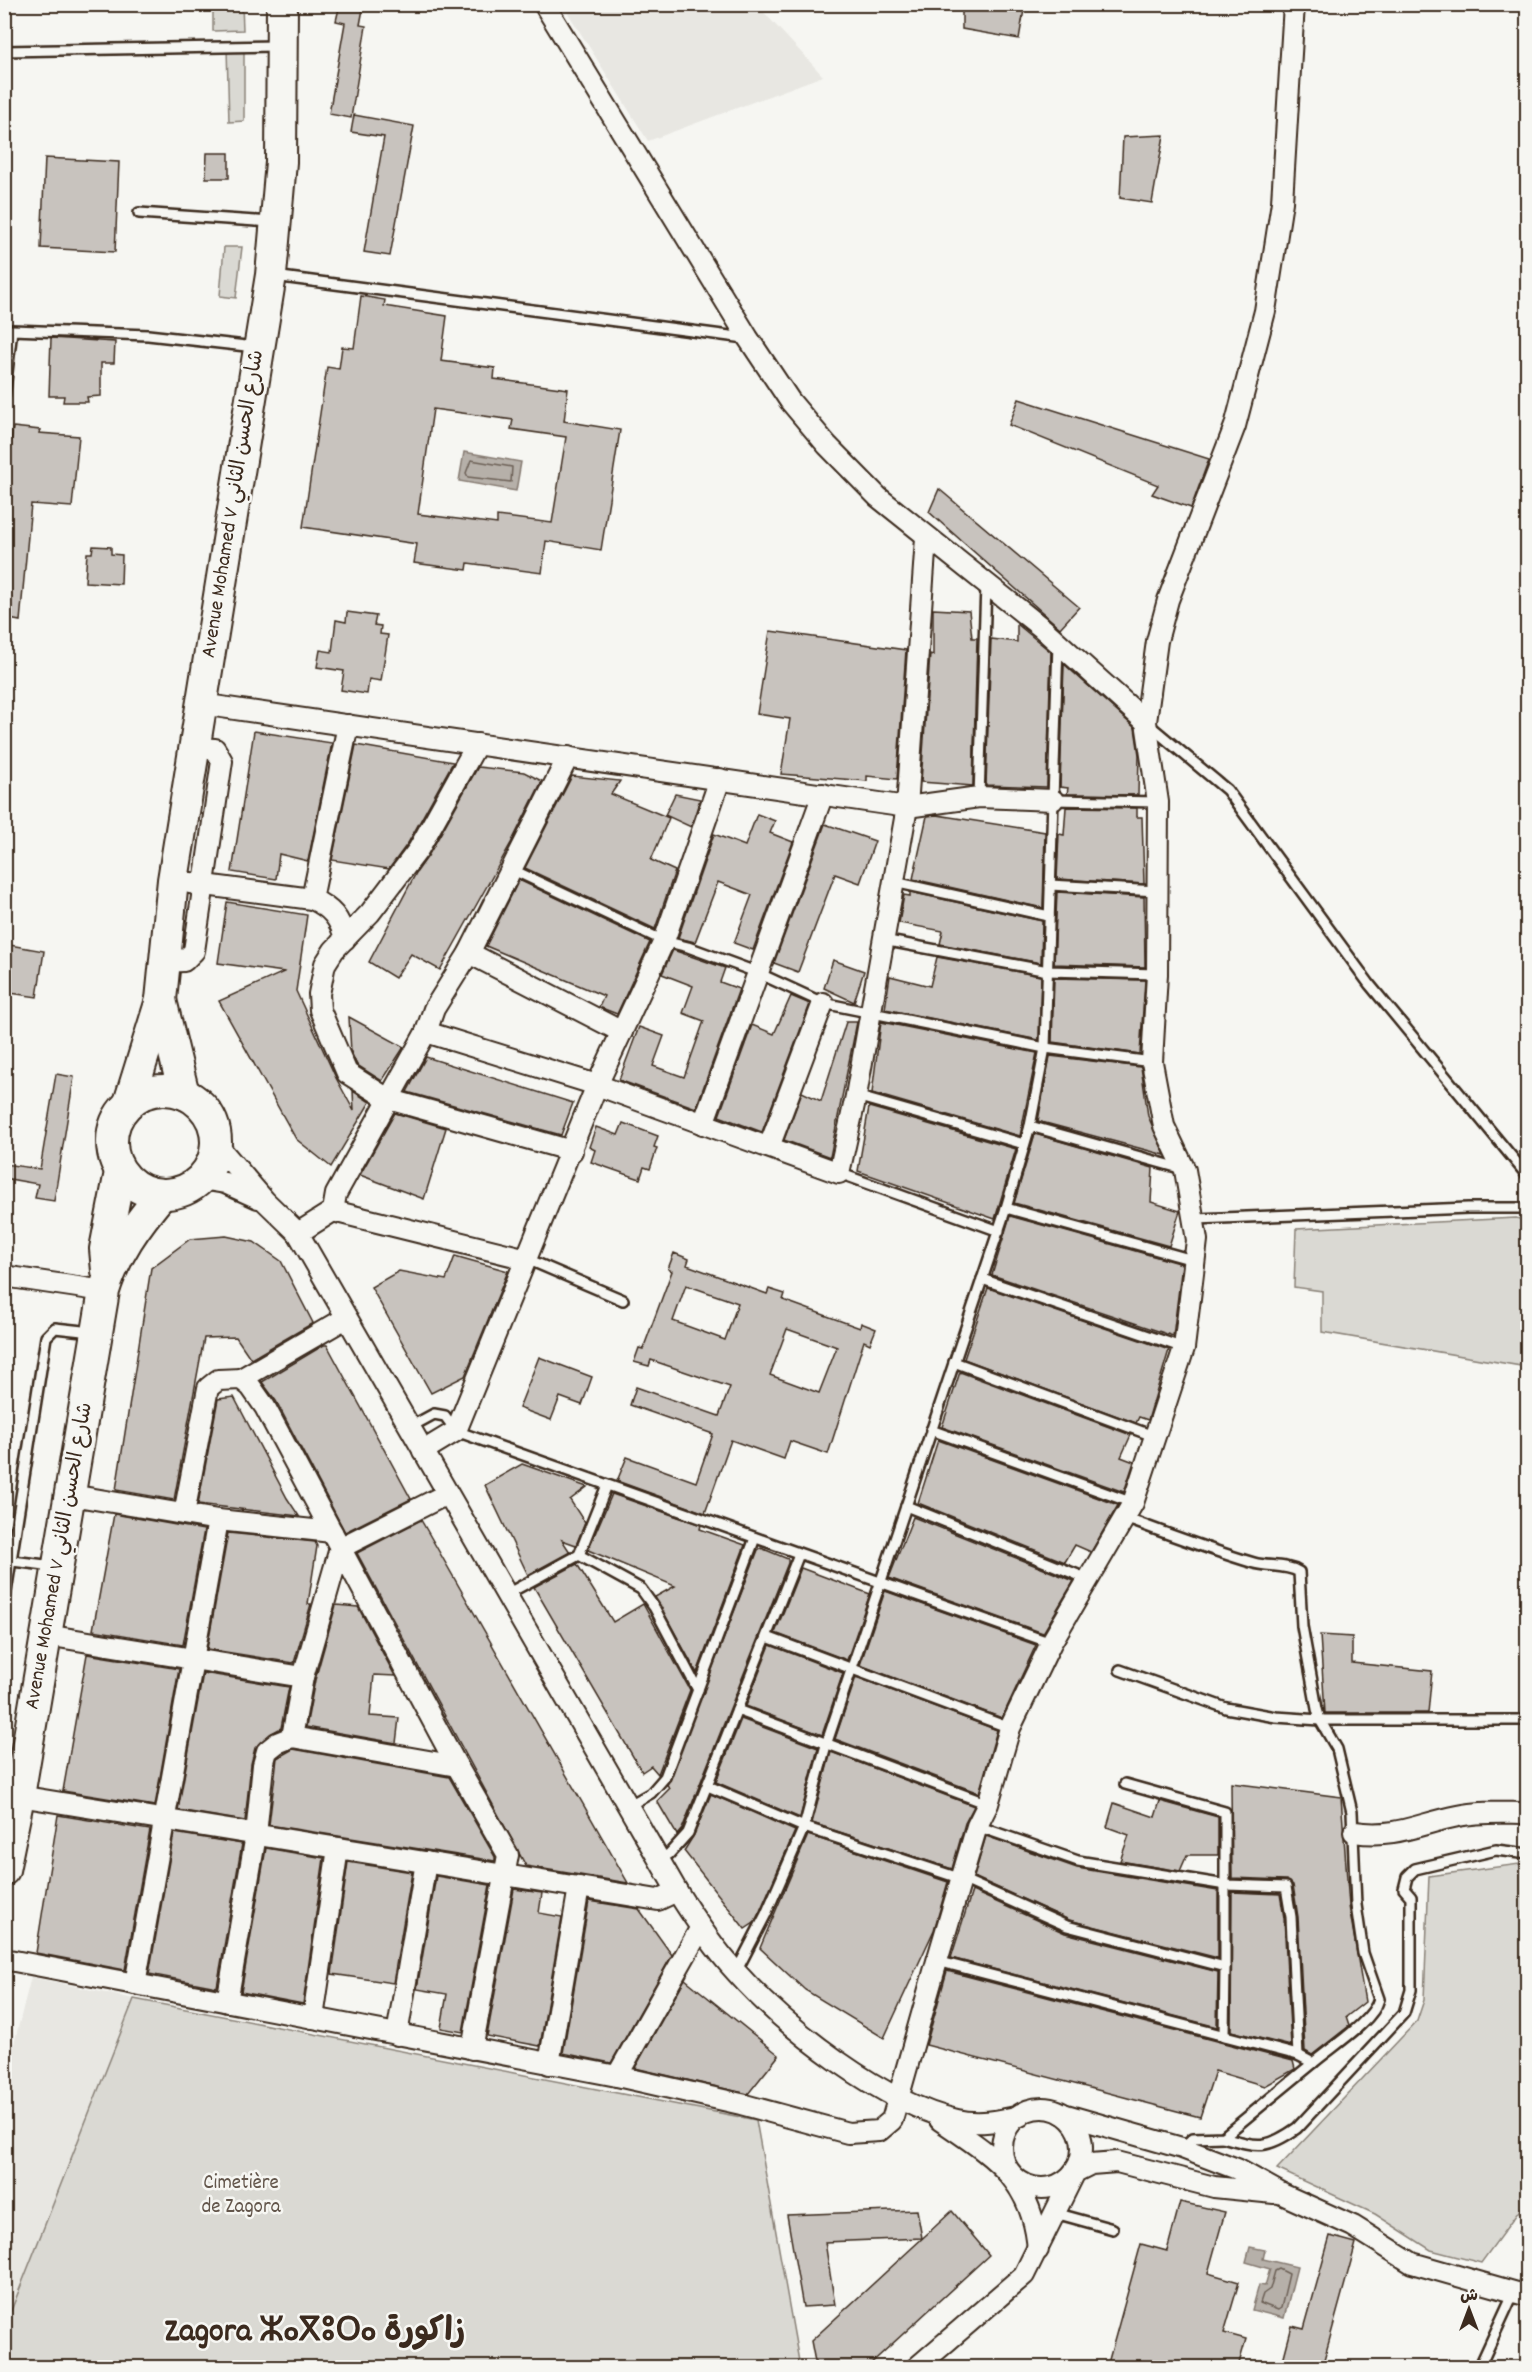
<svg xmlns="http://www.w3.org/2000/svg" width="1532" height="2372" font-family="Dekko,'Playpen Sans Arabic','Noto Sans Tifinagh',sans-serif">
<rect width="100%" height="100%" fill="#f6f6f2"/>
<filter id="ink" filterUnits="userSpaceOnUse"><feTurbulence type="fractalNoise" baseFrequency=".0167" numOctaves="2"/><feDisplacementMap in="SourceGraphic" scale="12" xChannelSelector="R" yChannelSelector="G"/><feConvolveMatrix kernelMatrix="1 2 1 2 8 2 1 2 1" color-interpolation-filters="sRGB"/></filter>
<g filter="url(#ink)">
<g fill="#e8e7e2">
<path d="M563 5H757L823 76 648 141Z"/>
<path d="M31 1977 134 1999 5 2326V2079Z"/>
</g>
<g fill="#dad9d3" stroke="#8a8278" stroke-width="1.5">
<path d="M213 5H242L243 30 213 31Z"/>
<path d="M244 47V121L229 122 227 48Z"/>
<path d="M224 247H242L236 298 220 296Z"/>
<path d="M1516 1218 1527 1221V1367L1322 1332V1291L1294 1287 1296 1229Z"/>
<path d="M1527 1863V2200L1481 2263 1431 2250 1375 2214 1277 2169 1417 2021 1424 2000 1429 1876Z"/>
<path d="M134 1999 756 2120 800 2367H5V2326Z"/>
</g>
<g fill="#b6b0a9" stroke="#857a71" stroke-width="1.5">
<path d="M464 452 521 462 516 491 459 481Z"/>
<path d="M1250 2247 1265 2250 1263 2259 1297 2267 1284 2318 1252 2310 1259 2285 1265 2286 1270 2269 1246 2262Z"/>
</g>
<g fill="none" stroke-linecap="round" stroke-linejoin="round">
<g stroke="#6c6056" stroke-width="1.5">
<path d="M471 460 512 467 511 482 468 477 466 473Z"/>
<path d="M1279 2269 1289 2274 1281 2308 1278 2310 1260 2303 1263 2294 1270 2289 1275 2271Z"/>
</g>
</g>
<g fill="#c8c3be" stroke="#3b2a1e" stroke-width="1.5" fill-rule="evenodd">
<path d="M340 4H364L360 25 366 26 351 118 329 114 345 23 336 21Z"/>
<path d="M962 4H1025L1019 39 962 29Z"/>
<path d="M354 115 414 126 390 256 364 252 384 137 351 132Z"/>
<path d="M1164 135 1152 203 1120 198 1123 137Z"/>
<path d="M207 153H229V178H206Z"/>
<path d="M45 158 119 162 115 252 41 248Z"/>
<path d="M361 296 385 300 384 306 447 316 441 361 495 368 494 379 568 389 564 421 620 430 601 550 546 541 542 573 468 563 467 570 414 563 417 544 303 527 327 367 339 369 342 347 354 348ZM433 409 513 420 511 429 566 437 552 523 497 516V524L418 514Z"/>
<path d="M51 338 115 342 114 363H101V396L87 397 88 402H63L64 396H49Z"/>
<path d="M1019 399 1209 459 1191 508 1152 494 1158 485 1009 425Z"/>
<path d="M13 427 40 430 39 433 79 436 72 507 31 504 20 621 4 618V498Z"/>
<path d="M939 489 1079 607 1060 628 929 512Z"/>
<path d="M93 546 111 547V554L122 555 121 584 85 582 87 553H92Z"/>
<path d="M933 609 969 611 972 638H977L973 786 921 782 930 654 933 655Z"/>
<path d="M347 612 376 616 374 625 381 626 380 634 388 635 381 681 369 679 367 694 341 690 344 671 317 667 320 650 332 652 336 620 346 622Z"/>
<path d="M1017 624 1051 652 1047 787 986 785 991 639 1017 642Z"/>
<path d="M770 631 906 650 897 779 867 776V781L781 774 790 719 757 714Z"/>
<path d="M1064 664 1135 728 1139 755 1138 795 1067 794 1068 788 1060 787Z"/>
<path d="M254 731 332 743 308 861 279 854 276 879 232 872Z"/>
<path d="M356 745 453 762 408 843 389 869 332 860Z"/>
<path d="M478 767 524 772 542 781 511 843 440 970 411 954 395 978 369 962 416 873 428 856Z"/>
<path d="M572 776 620 781 611 794 669 818 651 860 675 871 655 929 525 868Z"/>
<path d="M675 794 700 799 691 827 665 815Z"/>
<path d="M1066 807 1137 808V817H1142L1144 884 1057 879 1059 834 1064 835Z"/>
<path d="M757 814 775 821 770 833 793 842 753 950 734 943 752 895 718 882 695 942 678 938 714 834 745 846Z"/>
<path d="M937 815 1045 832 1043 908 913 879 927 816Z"/>
<path d="M825 824 875 841 860 883 835 874 798 972 774 963Z"/>
<path d="M519 880 650 942 617 1014 599 1007 604 996 486 946Z"/>
<path d="M910 892 1042 921 1041 963 940 944 943 931 899 923 904 895 910 896Z"/>
<path d="M1057 892 1144 897 1145 967 1054 964Z"/>
<path d="M227 902 307 915 296 991 336 1078 354 1111 353 1091 370 1102 331 1167 296 1139 219 1001 284 972 218 963Z"/>
<path d="M4 944 44 951 37 997 4 992Z"/>
<path d="M673 950 725 968 720 982 739 989 696 1108 619 1080 639 1027 664 1036 653 1066 684 1077 704 1021 683 1013 693 986 662 974Z"/>
<path d="M937 957 1041 976 1039 1040 885 1009 890 976 930 986Z"/>
<path d="M833 960 864 971 854 1002 824 988Z"/>
<path d="M1054 978 1145 980 1140 1054 1052 1042Z"/>
<path d="M791 996 810 1004 762 1132 719 1116 752 1025 774 1034Z"/>
<path d="M349 1017 404 1047 382 1081 357 1065 351 1052Z"/>
<path d="M846 1022H857L830 1157 784 1140 802 1092 821 1101Z"/>
<path d="M881 1022 1037 1053 1020 1136 872 1093Z"/>
<path d="M1050 1056 1141 1067 1148 1116 1165 1155 1038 1121Z"/>
<path d="M426 1057 573 1103 561 1135 407 1092Z"/>
<path d="M56 1074 74 1077 54 1201 35 1198 38 1184 4 1178V1164L40 1169Z"/>
<path d="M869 1107 1016 1149 995 1219 858 1171Z"/>
<path d="M395 1113 446 1128 424 1199 360 1175Z"/>
<path d="M623 1123 658 1136 654 1147 657 1148 650 1169 644 1167 640 1179 591 1162 595 1150 589 1147 596 1127 618 1135Z"/>
<path d="M1035 1134 1153 1168 1151 1202 1180 1211 1169 1246 1014 1203Z"/>
<path d="M1010 1216 1182 1264 1173 1336 992 1275Z"/>
<path d="M226 1236 254 1242 281 1261 313 1323 251 1359 236 1337 204 1338 174 1500 116 1490 151 1268 190 1239Z"/>
<path d="M674 1253 689 1259 687 1265 767 1294 769 1289 785 1294 783 1300 860 1328 861 1323 876 1329 870 1344 864 1341 828 1454 790 1441 784 1459 731 1440 705 1513 617 1481 627 1457 696 1482 713 1434 630 1405 636 1387 719 1416 730 1387 651 1360 649 1366 634 1362 639 1348 643 1349 672 1271 668 1269ZM686 1285 738 1303 725 1340 673 1321ZM787 1329 837 1347 819 1393 770 1375Z"/>
<path d="M455 1256 508 1271 465 1376 431 1393 371 1287 399 1271 446 1280Z"/>
<path d="M988 1288 1169 1350 1148 1420 1139 1417 1136 1423 964 1359Z"/>
<path d="M324 1345H327L411 1499 345 1532 276 1401 262 1382Z"/>
<path d="M539 1357 592 1377 582 1405 560 1397 551 1420 519 1408Z"/>
<path d="M960 1372 1131 1435 1121 1457 1134 1462 1124 1492 942 1427Z"/>
<path d="M234 1397 287 1498 299 1516 198 1504 218 1399Z"/>
<path d="M938 1440 1118 1505 1091 1552 1075 1545 1065 1562 918 1503Z"/>
<path d="M522 1464 587 1487 570 1500 585 1523 576 1545 562 1540 570 1552 528 1575 485 1485Z"/>
<path d="M612 1494 701 1525 700 1529 745 1545 697 1673 655 1597 675 1586 588 1550Z"/>
<path d="M114 1514 204 1530 183 1645 93 1630Z"/>
<path d="M913 1517 1074 1581 1043 1633 889 1578Z"/>
<path d="M421 1520 628 1883 526 1866 357 1553Z"/>
<path d="M228 1533 315 1542 317 1546 308 1604H311L294 1663 207 1649Z"/>
<path d="M761 1548 788 1559V1563L682 1829 677 1835 657 1801 670 1788 667 1785 758 1550Z"/>
<path d="M577 1564 613 1622 643 1604 690 1690 658 1774 651 1766 642 1772 534 1587Z"/>
<path d="M801 1568 870 1594 847 1660 775 1633Z"/>
<path d="M885 1591 1036 1645 1002 1718 860 1665Z"/>
<path d="M336 1605 358 1607 395 1676 374 1675 370 1716 399 1718 396 1743 306 1727 315 1680Z"/>
<path d="M1320 1635 1352 1637V1663L1432 1671 1428 1713H1325Z"/>
<path d="M770 1645 843 1673 822 1735 746 1706Z"/>
<path d="M87 1654 179 1669 155 1806 63 1791Z"/>
<path d="M203 1673 289 1687 281 1728 270 1734 255 1748 251 1764 245 1821 178 1810Z"/>
<path d="M856 1677 997 1730 979 1793 835 1739Z"/>
<path d="M741 1719 818 1748 800 1818 716 1782Z"/>
<path d="M293 1749 449 1777 495 1857V1861L269 1825 277 1758Z"/>
<path d="M831 1752 974 1806 965 1823 952 1869 812 1823Z"/>
<path d="M1231 1783 1341 1797 1349 1906 1365 2002 1346 2017 1349 2026 1312 2055 1305 2051 1298 1917 1293 1885 1286 1880 1232 1878Z"/>
<path d="M711 1794 795 1831 760 1911 754 1923 745 1929 684 1851 694 1835Z"/>
<path d="M1160 1801 1218 1817V1855H1187L1180 1871 1120 1861 1129 1835 1107 1827 1114 1803 1155 1817Z"/>
<path d="M58 1815 150 1830 125 1970 36 1953Z"/>
<path d="M174 1833 242 1844 217 1987 149 1974Z"/>
<path d="M808 1835 948 1882 934 1930 884 2038 805 1990 760 1948Z"/>
<path d="M986 1836 1077 1868 1218 1891V1958L1069 1920 974 1877Z"/>
<path d="M266 1848 324 1858 303 2004 241 1992Z"/>
<path d="M348 1862 412 1872 393 1983 332 1974Z"/>
<path d="M436 1876 490 1885 463 2032 441 2028 447 1994 417 1989Z"/>
<path d="M514 1889 542 1893 539 1913 562 1917 540 2046 487 2036Z"/>
<path d="M972 1891 1065 1933 1218 1972 1217 2027 951 1958Z"/>
<path d="M1232 1892 1280 1894 1284 1918 1291 2046 1231 2031Z"/>
<path d="M589 1901 639 1909 672 1955 611 2063 563 2053Z"/>
<path d="M947 1971 1293 2061 1295 2069 1265 2086 1215 2071 1200 2117 926 2045Z"/>
<path d="M685 1979 779 2055 748 2094 635 2068Z"/>
<path d="M1180 2202 1225 2212 1208 2273 1239 2282 1224 2333 1246 2339 1238 2367H1107L1141 2244 1167 2251Z"/>
<path d="M917 2210 922 2238 825 2242 835 2305 803 2307 787 2215Z"/>
<path d="M952 2211 989 2255 867 2367H816L811 2341Z"/>
<path d="M1330 2236 1356 2243 1322 2367H1295L1282 2364 1292 2326 1304 2329Z"/>
</g>
<g fill="none" stroke-linecap="round" stroke-linejoin="round">
<defs>
<g id="lane">
<path d="M4 51 277 46"/>
<path d="M139 213 271 222"/>
<path d="M274 276 745 338"/>
<path d="M4 398 12 330 148 335 255 347"/>
<path d="M1149 725 1227 790 1370 985 1526 1174"/>
<path d="M979 797 986 585"/>
<path d="M1053 800 1158 802"/>
<path d="M511 869 664 941 688 947 756 972 823 1003 1045 1048 1152 1062"/>
<path d="M894 882 1049 916"/>
<path d="M1050 885 1157 891"/>
<path d="M883 940 1048 971 1157 974"/>
<path d="M856 1096 1024 1144"/>
<path d="M1030 1126 1183 1169"/>
<path d="M839 1173 999 1231"/>
<path d="M1006 1208 1193 1260"/>
<path d="M1196 1219 1468 1208H1528"/>
<path d="M527 1259 623 1300"/>
<path d="M982 1279 1184 1348"/>
<path d="M954 1362 1156 1437"/>
<path d="M410 1427 434 1414 445 1416 456 1431 1051 1643"/>
<path d="M931 1430 1133 1503"/>
<path d="M906 1506 1088 1579"/>
<path d="M1125 1518C1168 1534 1210 1550 1254 1563 1268 1567 1286 1564 1299 1572L1302 1626 1317 1709 1320 1720 1337 1749 1352 1812 1356 1905 1363 1953 1379 1999C1373 2022 1331 2047 1313 2063"/>
<path d="M579 1555 607 1485"/>
<path d="M12 1561 54 1566"/>
<path d="M505 1595 579 1555 641 1589 654 1607 698 1690"/>
<path d="M4 1605 46 1337 55 1328 92 1332"/>
<path d="M767 1637 1010 1728"/>
<path d="M1120 1670 1226 1708 1276 1717 1320 1720H1528"/>
<path d="M737 1710 988 1804"/>
<path d="M1125 1784 1225 1812V1967"/>
<path d="M708 1786 804 1827 962 1879 1067 1926 1225 1967 1224 2036"/>
<path d="M628 1806 651 1793 665 1777 755 1538"/>
<path d="M977 1826 1078 1861 1226 1885 1286 1887 1291 1917 1298 2055"/>
<path d="M658 1860 669 1854 688 1833 799 1554"/>
<path d="M937 1961 1298 2055 1313 2063 1223 2137 1193 2138 1182 2148"/>
<path d="M736 1972 766 1914 804 1827 826 1745 1006 1208 1030 1126 1045 1048 1058 644"/>
<path d="M1223 2137C1258 2147 1266 2150 1297 2128L1404 2013 1411 1990V1897L1404 1889 1407 1877 1415 1869 1496 1850 1528 1854"/>
<path d="M1055 2213 1113 2229"/>
<path d="M1479 2368 1513 2294"/>
</g>
<g id="street">
<path d="M544 4 748 338 790 401 827 445 878 497 1042 628 1146 722"/>
<path d="M201 704 907 807 979 797 1053 800"/>
<path d="M477 744 418 850 370 913 334 950 325 964 319 994 320 1010 347 1073 388 1099 572 1151"/>
<path d="M190 883 312 899C331 908 340 918 345 939"/>
<path d="M312 899 348 725"/>
<path d="M469 953 622 1032"/>
<path d="M164 962 184 961 194 951 222 761 215 749 194 748"/>
<path d="M426 1032 597 1085 839 1173 856 1096 907 807 926 538"/>
<path d="M703 1124 823 794"/>
<path d="M217 1145 265 1201 298 1233 677 1891C695 1920 713 1947 736 1972 786 2028 883 2104 957 2120 978 2125 999 2121 1020 2116"/>
<path d="M769 1147 823 1003"/>
<path d="M201 1179 225 1183 258 1198"/>
<path d="M333 1211 527 1259"/>
<path d="M298 1233 333 1211 336 1194 426 1032 434 1009 469 953 568 757"/>
<path d="M4 1276 104 1291"/>
<path d="M241 1379 346 1318"/>
<path d="M423 1451 456 1431 597 1085 664 941 720 779"/>
<path d="M71 1495 218 1520 332 1532"/>
<path d="M184 1514 208 1388 218 1380 241 1379 251 1387 265 1407 457 1766 508 1855 472 2049"/>
<path d="M46 1635 303 1677"/>
<path d="M292 1737 303 1677 340 1548 447 1494"/>
<path d="M19 1796 658 1900 677 1891"/>
<path d="M1354 1832C1398 1838 1417 1824 1458 1816 1481 1811 1505 1813 1528 1813"/>
<path d="M4 1959 617 2076 741 2104 848 2133 879 2131 892 2120 937 1961 977 1826 988 1804 1010 1728 1051 1643 1133 1503 1184 1348 1197 1240 1185 1170 1164 1126 1152 1062 1157 974 1158 802 1146 722 1157 641 1168 600 1235 426 1265 311 1282 202 1294 4"/>
<path d="M135 1984 218 1520"/>
<path d="M227 2002 256 1835 263 1765 267 1751 277 1743 292 1737 457 1766"/>
<path d="M313 2018 338 1848"/>
<path d="M397 2035 426 1862"/>
<path d="M549 2064 579 1887"/>
<path d="M617 2076 700 1929"/>
<circle cx="1042" cy="2148" r="40"/>
<path d="M1063 2114 1182 2148 1237 2169 1282 2194 1353 2226 1412 2263 1528 2296"/>
<path d="M940 2120C994 2157 1033 2180 1038 2250"/>
<path d="M916 2368 1024 2275 1075 2172 1091 2164 1117 2162 1214 2187 1274 2193"/>
</g>
<g id="primary">
<path d="M161 1000 184 1094"/>
<circle cx="164" cy="1142" r="52"/>
<path d="M129 1103 161 1000 173 880 271 275 281 162 282 4"/>
<path d="M107 1271 105 1249 120 1172"/>
<path d="M4 1870 19 1796 104 1291C115 1254 137 1224 162 1194"/>
</g>
</defs>
<use href="#lane" stroke="#3b2a1e" stroke-width="14"/>
<use href="#street" stroke="#3b2a1e" stroke-width="24"/>
<use href="#primary" stroke="#3b2a1e" stroke-width="34"/>
<use href="#lane" stroke="#f6f6f2" stroke-width="9"/>
<use href="#street" stroke="#f6f6f2" stroke-width="20"/>
<use href="#primary" stroke="#f6f6f2" stroke-width="30"/>
</g>
</g>
<g text-anchor="middle" dominant-baseline="central" stroke-width="5" stroke-linejoin="round" paint-order="stroke">
<g font-size="21" fill="#3b2a1e" stroke="#f6f6f2">
<text transform="translate(234 504) rotate(-81)">Avenue Mohamed V شارع الحسن الثاني</text>
<text transform="translate(60 1556) rotate(-80)">Avenue Mohamed V شارع الحسن الثاني</text>
</g>
<g font-size="21" fill="#63564b" stroke="#f6f6f2">
<text x="241" y="2184">Cimetière<tspan x="241" dy="24">de Zagora</tspan></text>
</g>
<g font-size="33" font-weight="bold" fill="#3b2a1e" stroke="#f6f6f2">
<text x="315" y="2333">Zagora ⵣⴰⴳⵓⵔⴰ زاكورة</text>
</g>
</g>
<rect width="1532" height="2372" fill="none" stroke="#f6f6f2" stroke-width="24"/>
<rect x="12" y="12" width="1508" height="2348" fill="none" stroke="#3b2a1e" stroke-width="2" filter="url(#ink)"/>
<g transform="translate(1469 2309)" stroke="#f6f6f2" stroke-width="4.5" paint-order="stroke">
<path d="M0-4.5L10 22L0 15L-10 22Z" fill="#3b2a1e"/>
<text y="-9" font-size="16" font-weight="bold" text-anchor="middle" fill="#3b2a1e">ش</text>
</g>
</svg>
